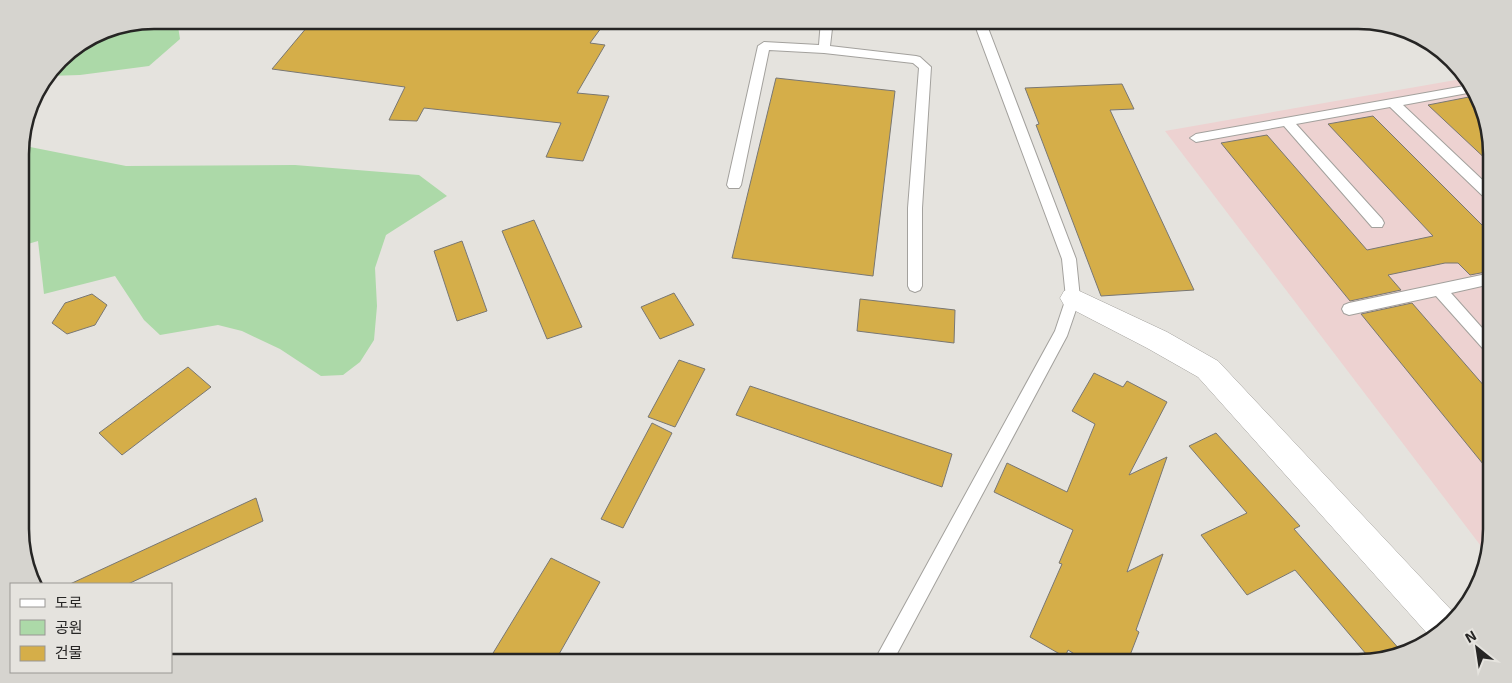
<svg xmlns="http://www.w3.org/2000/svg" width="1512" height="683" font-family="'Exo 2','Noto Sans KR',sans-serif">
<rect width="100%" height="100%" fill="#e5e3de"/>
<path fill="#edd2d1" d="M1467 78 1491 137 1492 529 1487 554 1165 131Z"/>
<g fill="#acd9a8">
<path d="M154 20H177L180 39 149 66 80 75 48 76 65 53 103 30Z"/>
<path d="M20 145 126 166 295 165 419 175 447 196 386 235 375 268 377 306 374 340 360 362 343 375 321 376 280 349 242 331 218 325 160 335 144 320 115 276 44 294 38 241 21 246Z"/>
</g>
<g fill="#d5ae49" stroke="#797773">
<path d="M313 20H455L488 26 489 20H607L590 43 605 45 577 93 609 96 583 161 546 157 561 123 424 108 417 121 389 120 405 87 272 69Z"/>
<path d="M776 78 895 91 873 276 732 258Z"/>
<path d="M1122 84 1134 109 1110 110 1194 290 1101 296 1036 125 1039 124 1025 88Z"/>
<path d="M1474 96 1491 137V164L1428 105Z"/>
<path d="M1373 116 1491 234V271L1470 275 1458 263H1445L1388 275 1401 290 1350 301 1221 143 1267 135 1367 250 1433 236 1328 124Z"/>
<path d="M534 220 582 327 547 339 502 231Z"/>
<path d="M462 241 487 311 457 321 434 251Z"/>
<path d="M674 293 694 325 660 339 641 307Z"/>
<path d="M92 294 107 305 95 325 67 334 52 323 65 303Z"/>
<path d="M860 299 955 310 954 343 857 331Z"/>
<path d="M1412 303 1492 395V475L1361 314Z"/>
<path d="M679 360 705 369 675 427 648 417Z"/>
<path d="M188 367 211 387 122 455 99 433Z"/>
<path d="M1094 373 1123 387 1127 381 1167 402 1129 475 1167 457 1127 572 1163 554 1136 630 1139 632 1127 663H1089L1068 650 1065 657 1030 637 1062 564 1059 563 1073 530 994 492 1007 463 1067 492 1095 424 1072 411Z"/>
<path d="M750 386 952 454 942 487 736 415Z"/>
<path d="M652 423 672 433 623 528 601 519Z"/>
<path d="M1216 433 1300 526 1294 529 1401 651 1372 661 1295 570 1247 595 1201 535 1247 513 1189 446Z"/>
<path d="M256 498 263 521 128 584H70Z"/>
<path d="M551 558 600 582 554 663H487Z"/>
</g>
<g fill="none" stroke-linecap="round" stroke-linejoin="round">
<defs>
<g id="lane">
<path d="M821 20H833L830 46 916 56 920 57 931 67 922 208V286L920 290 915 292 910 290 908 286V208L919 68 913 63 824 53 769 50 741 185 739 188H729L727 185 758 46 764 42 819 45Z"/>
<path d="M973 20H985L1076 259 1080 298 1067 336 892 663H873L1055 331 1066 298 1062 259Z"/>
<path d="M1470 85 1473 92 1403 105 1491 188V201L1486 199 1390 107 1296 124 1382 219 1384 223 1382 227H1372L1284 126 1196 142 1190 138 1196 134Z"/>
<path d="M1491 273V284L1451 293 1491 338V354L1486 352 1436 296 1349 315 1344 313 1342 309 1344 305 1349 303Z"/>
</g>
<path id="street" d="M1073 288 1167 332 1218 361 1455 614 1433 640 1198 377 1147 348 1064 305 1060 298 1064 291Z"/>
</defs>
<use href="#lane" stroke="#a3a19d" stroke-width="2"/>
<use href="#street" stroke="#a3a19d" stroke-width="1"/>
<use href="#lane" fill="#fff" fill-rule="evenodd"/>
<use href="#street" fill="#fff" fill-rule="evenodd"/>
</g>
<path d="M0 0H1512V683H0ZM154 29H1358A125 125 0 0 1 1483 154V529A125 125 0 0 1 1358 654H154A125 125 0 0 1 29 529V154A125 125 0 0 1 154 29Z" fill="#d6d4cf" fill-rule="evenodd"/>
<path fill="none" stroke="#262524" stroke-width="2.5" d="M154 29H1358A125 125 0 0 1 1483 154V529A125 125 0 0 1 1358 654H154A125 125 0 0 1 29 529V154A125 125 0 0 1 154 29Z"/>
<rect x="10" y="583" width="162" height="90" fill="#e5e3de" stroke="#999794"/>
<rect x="20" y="599" width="25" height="8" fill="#ffffff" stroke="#999794"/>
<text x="55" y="608" font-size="15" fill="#262524">도로</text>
<rect x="20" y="620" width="25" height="15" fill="#acd9a8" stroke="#999794"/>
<text x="55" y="633" font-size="15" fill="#262524">공원</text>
<rect x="20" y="646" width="25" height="15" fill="#d5ae49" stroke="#999794"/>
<text x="55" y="658" font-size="15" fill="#262524">건물</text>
<g transform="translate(1477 648) rotate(330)" stroke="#e5e3de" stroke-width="4" paint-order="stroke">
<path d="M0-4L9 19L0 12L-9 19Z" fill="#262524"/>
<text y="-8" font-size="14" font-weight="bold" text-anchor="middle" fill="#262524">N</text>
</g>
</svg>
